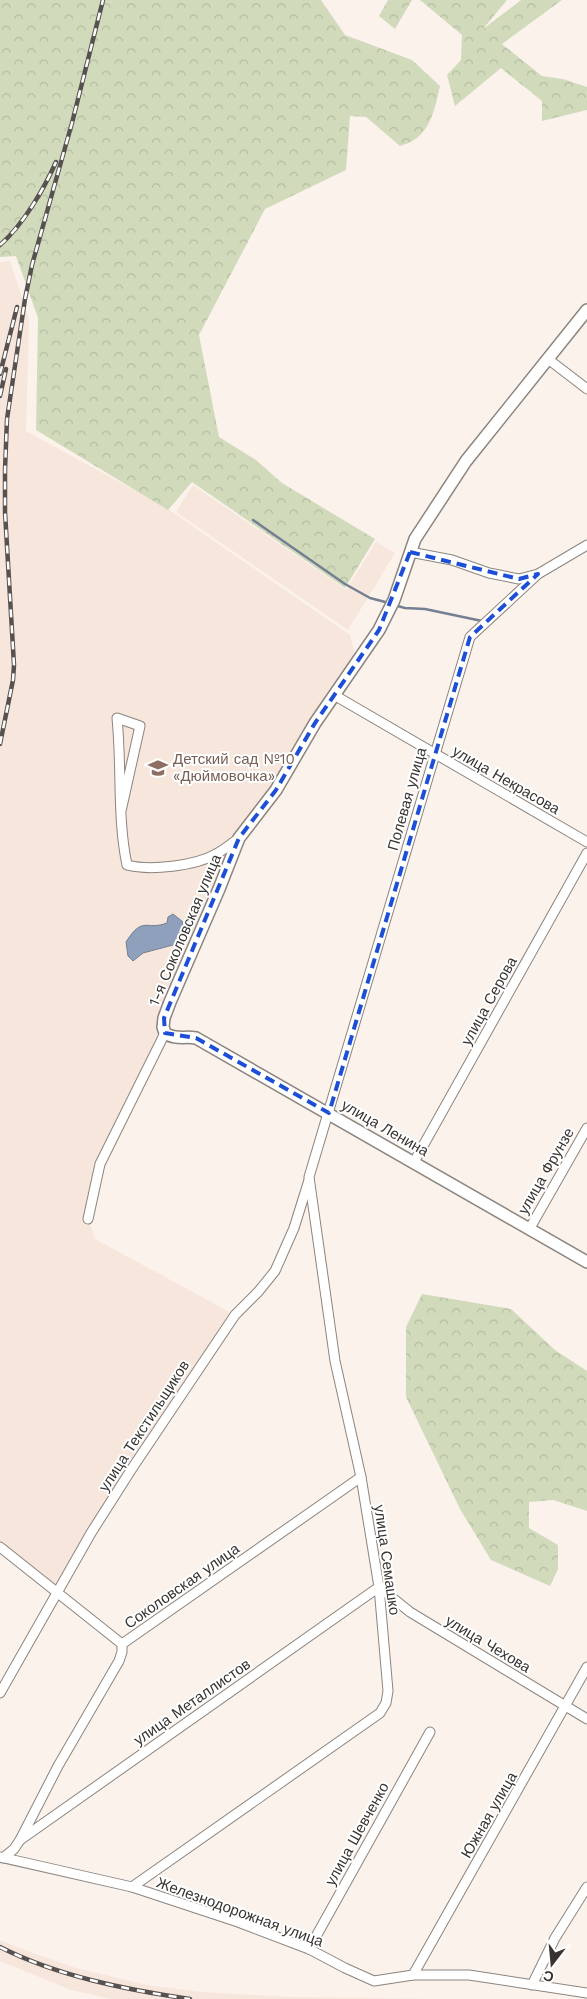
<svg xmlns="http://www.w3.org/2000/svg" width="587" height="1999" font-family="'Work Sans',sans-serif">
<defs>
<pattern id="forest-crowns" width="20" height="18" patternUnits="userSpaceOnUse" patternTransform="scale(1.25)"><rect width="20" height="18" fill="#d1dbbc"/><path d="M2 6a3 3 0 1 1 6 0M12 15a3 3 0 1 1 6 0" fill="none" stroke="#b4bca2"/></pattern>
</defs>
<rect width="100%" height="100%" fill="#fbf2ec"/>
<g fill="#f6e6dc">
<path d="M10 261 29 319 26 431 165 507 350 635 357 664 248 825 163 1027 100 1164 88 1219 95 1239 235 1315 177 1399 58 1593 0 1547V262Z"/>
<path d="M193 485 346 590 376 542 395 553 348 630 176 512Z"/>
<path d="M0 1940 16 1947 76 1968 147 1985 201 1992 289 1997 427 1999H112L71 1990 0 1961Z"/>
</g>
<g fill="url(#forest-crowns)">
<path d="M0 0H321L345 35 412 60 440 86C434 112 430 138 400 146L366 117 350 116 346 170 265 209 199 335 219 437 256 460 282 483 375 539 345 588 192 482 168 510 36 430 38 318 16 256 0 257Z"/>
<path d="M388 0H412L395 29 379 16Z"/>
<path d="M420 0H507L483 29 521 0H562L502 44 542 76 563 79 587 87V110L542 121V101L501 68 455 106 447 75 461 60 462 35Z"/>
<path d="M422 1294 511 1309 555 1350 587 1371V1511L553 1500 529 1502V1528L558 1545V1569L550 1586 491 1560 460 1509 406 1397V1327Z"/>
</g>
<path fill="#8fa0bc" stroke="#757f92" d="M173 914 183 922V934L173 945 143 953 133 961 128 956 126 942C143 915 146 931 167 923L168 917Z"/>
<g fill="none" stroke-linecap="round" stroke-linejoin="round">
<g stroke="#757f92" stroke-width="2.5">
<path d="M253 520 345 584 370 598 389 603"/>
<path d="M394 605 405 608 425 609 482 621"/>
</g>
<defs>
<g id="street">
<path d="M548 359 587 389"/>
<path d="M410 552 452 560 489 573 519 579 538 574"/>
<path d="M334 695 587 842"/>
<path d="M121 811 140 726 117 718C122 767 117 817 127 865 150 871 195 866 216 854 224 850 231 844 239 838"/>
<path d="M414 1162 587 853"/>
<path d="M88 1219 100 1164 165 1033"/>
<path d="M530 1228 587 1128"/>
<path d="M0 1547 122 1644"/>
<path d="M0 1693 91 1533 131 1470 235 1315 258 1292 275 1271 294 1228 309 1180"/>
<path d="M20 1840 379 1587 410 1612 587 1719"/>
<path d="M0 1857 132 1887 238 1922 309 1949 345 1968 374 1981 413 1975H469L587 1993"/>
<path d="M3 1858 14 1849 20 1840 58 1766 119 1661 122 1652V1644L361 1477"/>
<path d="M132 1887 380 1713 386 1703 388 1691 379 1587 361 1477 335 1361 309 1177 470 637 538 574 587 545"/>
<path d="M309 1949 430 1732"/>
<path d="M413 1975 587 1667"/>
<path d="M532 1985 555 1938 587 1887"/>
</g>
<path id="secondary" d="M587 310 466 461 415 539 394 600 379 630 315 723 276 790 239 838 219 889 170 1002 164 1018 163 1027 165 1033C174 1040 185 1036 196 1038L587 1262"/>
</defs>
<use href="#street" stroke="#8c847e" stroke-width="11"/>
<use href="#secondary" stroke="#8c847e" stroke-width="14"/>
<use href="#street" stroke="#fff" stroke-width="9"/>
<use href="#secondary" stroke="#fff" stroke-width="11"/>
<defs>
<g id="rail">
<path d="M0 245C23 225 44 189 56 162"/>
<path d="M0 374 17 307"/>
<path d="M0 396 6 369"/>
<path d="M0 744 13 680 14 665 5 512V470L7 419 25 299 32 265 72 123 103 0"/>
<path d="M0 1947C57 1976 127 1990 190 1999"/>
</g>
</defs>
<use href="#rail" stroke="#57524f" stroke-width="4.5"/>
<use href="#rail" stroke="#fff" stroke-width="2.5" stroke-dasharray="8" stroke-linecap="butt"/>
</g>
<path fill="none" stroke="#1d4ed8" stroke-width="4" stroke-dasharray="10 6" stroke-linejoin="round" d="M410 552 519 579 538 574 470 637 329 1113 196 1038 165 1033 164 1018 239 838 276 790 315 723 379 630Z"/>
<defs>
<symbol id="school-bare" viewBox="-9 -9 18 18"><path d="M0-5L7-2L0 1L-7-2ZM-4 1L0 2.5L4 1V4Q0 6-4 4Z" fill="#8d6e63" stroke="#fff" stroke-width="2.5" paint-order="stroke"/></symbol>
</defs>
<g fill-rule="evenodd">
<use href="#school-bare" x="144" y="754" width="28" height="28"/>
</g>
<g text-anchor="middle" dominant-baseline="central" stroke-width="4" stroke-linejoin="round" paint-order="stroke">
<g font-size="15" fill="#785e54" stroke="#fff" text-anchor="start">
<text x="173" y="759">Детский сад №10<tspan x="173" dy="17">«Дюймовочка»</tspan></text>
</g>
<g font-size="15" fill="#373331" stroke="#fff">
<text transform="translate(506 780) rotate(30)">улица Некрасова</text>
<text transform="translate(407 799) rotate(-74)">Полевая улица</text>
<text transform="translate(185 930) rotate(-67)">1-я Соколовская улица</text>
<text transform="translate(489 1001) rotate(-61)">улица Серова</text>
<text transform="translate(385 1128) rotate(30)">улица Ленина</text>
<text transform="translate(546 1171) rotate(-60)">улица Фрунзе</text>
<text transform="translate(144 1426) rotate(-57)">улица Текстильщиков</text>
<text transform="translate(387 1560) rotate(82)">улица Семашко</text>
<text transform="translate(182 1586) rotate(-35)">Соколовская улица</text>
<text transform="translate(488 1644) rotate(31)">улица Чехова</text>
<text transform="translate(192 1702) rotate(-35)">улица Металлистов</text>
<text transform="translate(489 1815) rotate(-60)">Южная улица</text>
<text transform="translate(357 1834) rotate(-61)">улица Шевченко</text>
<text transform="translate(240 1912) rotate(20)">Железнодорожная улица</text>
</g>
</g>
<g transform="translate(552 1964) rotate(196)" stroke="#ffffff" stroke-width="4" paint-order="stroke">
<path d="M0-4L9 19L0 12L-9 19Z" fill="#373331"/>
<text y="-8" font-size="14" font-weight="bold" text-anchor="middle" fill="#373331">С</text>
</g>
</svg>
